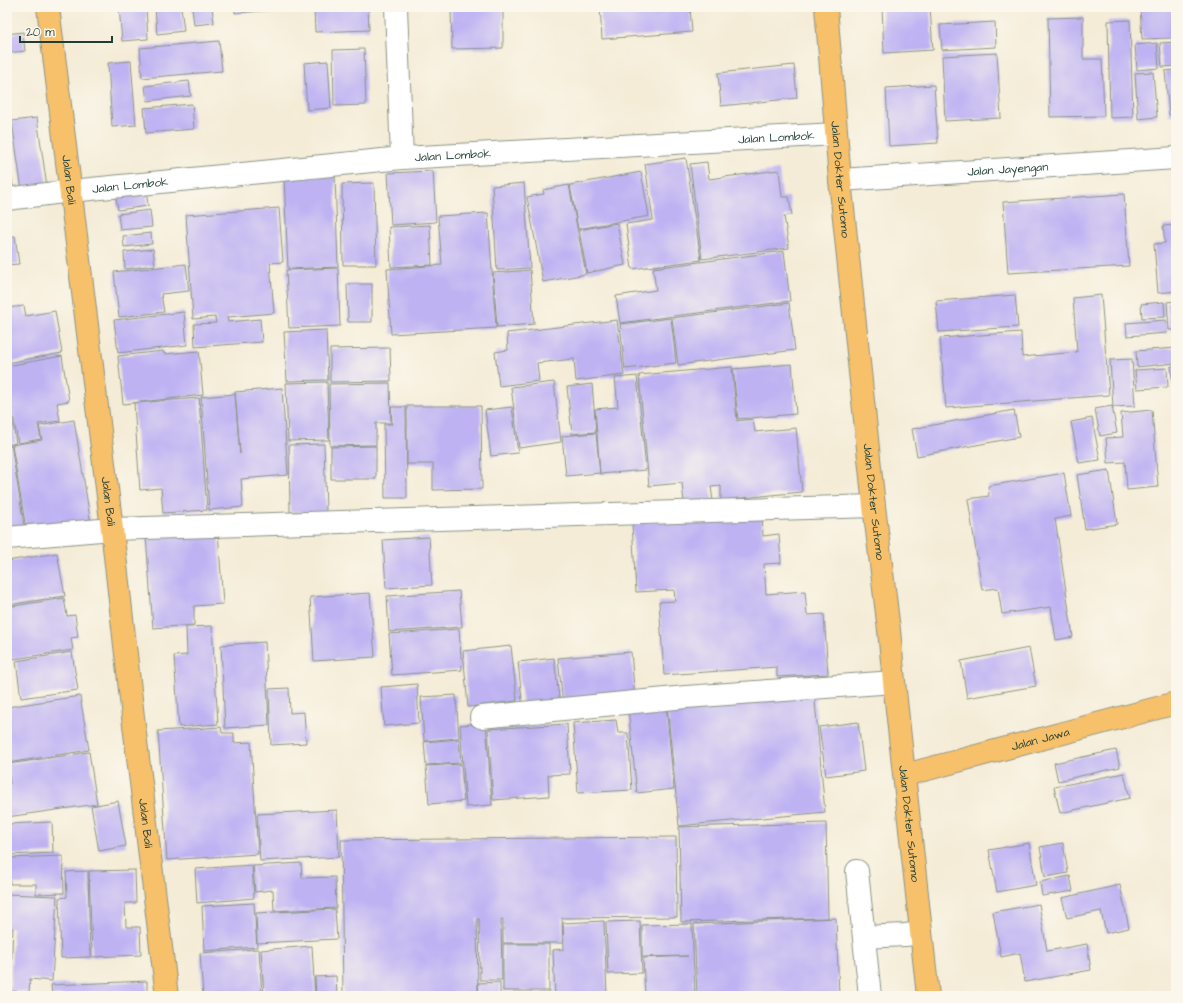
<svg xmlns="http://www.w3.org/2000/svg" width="1183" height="1003" font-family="'Architects Daughter',sans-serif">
<rect width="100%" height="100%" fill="#fbf7ec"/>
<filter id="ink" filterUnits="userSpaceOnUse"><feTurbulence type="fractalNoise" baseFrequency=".025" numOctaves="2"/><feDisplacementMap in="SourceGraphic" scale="8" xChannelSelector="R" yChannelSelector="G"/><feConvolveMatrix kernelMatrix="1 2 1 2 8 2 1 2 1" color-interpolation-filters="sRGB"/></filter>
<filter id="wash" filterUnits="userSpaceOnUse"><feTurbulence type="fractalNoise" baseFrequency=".012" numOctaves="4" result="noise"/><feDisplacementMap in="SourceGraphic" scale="16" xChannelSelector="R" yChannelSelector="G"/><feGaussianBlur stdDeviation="0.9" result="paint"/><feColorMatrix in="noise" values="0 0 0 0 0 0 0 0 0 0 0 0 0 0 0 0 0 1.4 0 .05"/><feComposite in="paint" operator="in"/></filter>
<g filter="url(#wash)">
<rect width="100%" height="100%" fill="#f4ecd7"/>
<g id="blocks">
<g fill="#beb2f3">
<path d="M119 7H146L148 39 122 41Z"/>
<path d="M155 7H181L184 31 157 34Z"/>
<path d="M192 7H212L214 23 194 25Z"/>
<path d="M235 7H291V9L235 13Z"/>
<path d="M314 7H368L369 30 315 32Z"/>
<path d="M451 7H503V48L452 49Z"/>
<path d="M600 7H690L692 32 602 39Z"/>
<path d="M882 7H930L933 50 884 53Z"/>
<path d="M1140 7H1172L1173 38 1142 39Z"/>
<path d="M1083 17V59H1102L1104 116 1050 117 1048 18Z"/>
<path d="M1130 20 1133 117 1110 118 1108 21Z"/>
<path d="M995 22 996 47 942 50 940 25Z"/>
<path d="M23 32 25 51 7 53V34Z"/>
<path d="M219 41 222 71 142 78 140 48Z"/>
<path d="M1176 42V66L1162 67 1160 43Z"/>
<path d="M1157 43 1159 68 1137 70 1135 45Z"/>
<path d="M364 49 366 105 334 106 333 50Z"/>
<path d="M997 53 1001 118 945 121 942 56Z"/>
<path d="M131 61 136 125 112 127 108 63Z"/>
<path d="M328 61 331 108 307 110 304 63Z"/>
<path d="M794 65 797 98 721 106 718 73Z"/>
<path d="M1176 70V115H1169L1165 71Z"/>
<path d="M1153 72 1157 117 1138 119 1135 73Z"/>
<path d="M189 81 191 96 147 101 145 86Z"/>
<path d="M934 85 938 143 889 146 886 88Z"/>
<path d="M192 104 194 129 146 133 144 108Z"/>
<path d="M37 118 47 187 22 191 12 121Z"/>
<path d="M7 152 13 186 7 187Z"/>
<path d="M686 158 701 260 632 269 626 224 653 220 645 164Z"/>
<path d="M707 162 709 179 779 170 782 197H789L792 215 784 216 789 248 702 259 690 164Z"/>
<path d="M433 171 436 222 391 225 388 173Z"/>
<path d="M641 172 649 216 578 229 570 185Z"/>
<path d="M335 175 338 267 288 269 284 177Z"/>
<path d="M374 183 376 265H343L342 184Z"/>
<path d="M524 183 530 268 497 270 492 186Z"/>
<path d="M569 185 586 274 543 282 527 197 544 194 543 190Z"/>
<path d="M146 187 148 206 118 210 115 191Z"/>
<path d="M1124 194 1129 266 1008 273 1003 202Z"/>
<path d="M279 208 283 262 270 263 274 313 227 317 228 322 260 319 262 342 195 347 194 324 216 323 215 317 193 319 186 215Z"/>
<path d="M150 210 152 227 120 230 118 214Z"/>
<path d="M488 213 496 328 391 334 387 269 442 265 438 216Z"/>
<path d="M617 223 625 265 587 273 579 230Z"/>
<path d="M430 225 432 265 391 267 389 227Z"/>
<path d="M1176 225V291L1158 293 1154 244 1165 243 1163 226Z"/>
<path d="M151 233 152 244 124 247 123 236Z"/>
<path d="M15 236 19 264 7 265V237Z"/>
<path d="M153 249 155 265 125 269 124 252Z"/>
<path d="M784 251 790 301 620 323 616 296 656 290 653 268Z"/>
<path d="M186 264 189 291 161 294 164 312 119 317 114 272Z"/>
<path d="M338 268 340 326 289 328 286 270Z"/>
<path d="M530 270 534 324 497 327 493 273Z"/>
<path d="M347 284H372V322H348Z"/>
<path d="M1015 295 1018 327 939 332 936 301Z"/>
<path d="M1101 295 1109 395 946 408 940 338 1021 332 1022 357 1077 352 1073 298Z"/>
<path d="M1176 301V330H1169L1167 302Z"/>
<path d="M1164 302 1165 317 1142 318 1141 304Z"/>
<path d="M789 303 795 350 678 365 672 318Z"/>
<path d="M24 306 26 316 55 311 62 353 7 363V308Z"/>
<path d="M184 312 187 345 118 353 114 320Z"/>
<path d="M671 318 676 363 625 369 620 324Z"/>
<path d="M617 320 624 375 576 381 574 359 537 363 539 381 499 386 495 352 508 350 507 333Z"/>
<path d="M1166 320 1167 333 1127 336 1126 323Z"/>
<path d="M326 330 328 380 287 381 284 332Z"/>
<path d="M390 348 391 381 330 382V349Z"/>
<path d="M1176 348V363L1137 367 1136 351Z"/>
<path d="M163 351 164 354 199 351 203 395 123 404 118 356Z"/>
<path d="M62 356 69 401 57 403 60 421 38 424 41 439 18 443 7 380V366Z"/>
<path d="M1132 359 1135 406 1113 407 1110 360Z"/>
<path d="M792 364 796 414 738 419 733 369Z"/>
<path d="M1171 366H1176V386H1173Z"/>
<path d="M732 367 737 421 753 419 755 432 796 428 802 492 721 500V486L711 487 713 501 684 503 682 483 649 486 639 375Z"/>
<path d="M1167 368 1168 387 1137 389 1135 370Z"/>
<path d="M637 376 646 470 600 474 595 409 618 407 615 378Z"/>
<path d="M327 382 329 440 288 441 286 383Z"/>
<path d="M554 382 561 442 519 448 511 387Z"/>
<path d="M390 383 391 423H376V445L330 446 329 384Z"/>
<path d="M592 384 596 432 572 434 567 387Z"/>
<path d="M282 388 288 475 241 479 243 507 209 510 201 397 235 394 240 454 235 392Z"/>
<path d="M7 390 10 404H7Z"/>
<path d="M199 398 207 510 163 513 161 488 140 490 134 403Z"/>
<path d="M7 405H10L16 443 7 445Z"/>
<path d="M407 406H481L482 489 433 490V464H407Z"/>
<path d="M1112 406 1117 433 1100 436 1095 409Z"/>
<path d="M391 407H406L407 498H385L384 424H392Z"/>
<path d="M512 407 518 453 491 456 485 410Z"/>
<path d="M1014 410 1019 437 917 456 912 429Z"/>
<path d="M1152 410 1158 487 1127 490 1125 462 1108 463 1106 438 1123 437 1121 413Z"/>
<path d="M1092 418 1100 460 1079 463 1071 422Z"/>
<path d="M74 420 91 524 27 535 12 445 42 440 39 426Z"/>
<path d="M596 433 600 473 566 476 562 436Z"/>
<path d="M324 444 326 512H290L289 445Z"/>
<path d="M11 445 25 531 7 534V446Z"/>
<path d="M376 446V479H331V447Z"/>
<path d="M1109 470 1117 524 1085 529 1077 475Z"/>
<path d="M1064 473 1071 516 1055 519 1073 637 1056 640 1051 607 1002 614 998 588 982 590 968 499 989 496 988 486Z"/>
<path d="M762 516 763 536 779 534 781 563 764 564 766 594 805 591 807 615 824 614 828 674 777 677V667L664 675 659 602 675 601 674 590 636 592 632 523Z"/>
<path d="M218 531 223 604 194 606V625L153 628 146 536Z"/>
<path d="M429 537 432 585 386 588 383 540Z"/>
<path d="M57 553 65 596 8 605 7 561Z"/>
<path d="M459 591 462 627 389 632 387 596Z"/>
<path d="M370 593 375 657 314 661 310 597Z"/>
<path d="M64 598 67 616 75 615 78 637 71 638 73 650 7 660V607Z"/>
<path d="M212 626 218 724 179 727 174 656 187 655 186 627Z"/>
<path d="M459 629 462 670 392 675 389 634Z"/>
<path d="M265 642 269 725 225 728 221 645Z"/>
<path d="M511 646 517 701 468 707 463 651Z"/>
<path d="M1029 648 1036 686 967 698 961 661Z"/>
<path d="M72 652 78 690 21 698 16 661Z"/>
<path d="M631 652 635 699 563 705 558 658Z"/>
<path d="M554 658 560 705 523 709 518 662Z"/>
<path d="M417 684 419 723 384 726 381 687Z"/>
<path d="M289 688 290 713 304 712 306 743 271 745 269 689Z"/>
<path d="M814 690 825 812 679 826 667 704Z"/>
<path d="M456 695 459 738 424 741 421 697Z"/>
<path d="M80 696 89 750 7 763V707Z"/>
<path d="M666 705 674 789 637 793 628 708Z"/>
<path d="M616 720 618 733H628L632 790 578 793 573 723Z"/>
<path d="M858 722 864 771 826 776 819 727Z"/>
<path d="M486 723 492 805 466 807 460 725Z"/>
<path d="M567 724 570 774 548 775 549 796 493 800 488 729Z"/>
<path d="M221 727 222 733H234V743L251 742 258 854 167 860 158 731Z"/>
<path d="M459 739 461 763 426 765 424 742Z"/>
<path d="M1116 750 1120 767 1058 781 1054 763Z"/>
<path d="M89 752 97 804 7 817V785L10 784 8 764Z"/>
<path d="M461 764 464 801 429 804 426 766Z"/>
<path d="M1124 773 1130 798 1060 813 1054 787Z"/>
<path d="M118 801 126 846 99 851 91 806Z"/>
<path d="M337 810 339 857 260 861 257 814Z"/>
<path d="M52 822 53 853 10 855 8 824Z"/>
<path d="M826 823 828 918 681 922 679 827Z"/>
<path d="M676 837 677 917 562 918 563 943H503V919H501L502 980H480L479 919H477L478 996H343L341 840Z"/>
<path d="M1029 843 1036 885 997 892 989 850Z"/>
<path d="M1063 843 1068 873 1045 877 1040 847Z"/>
<path d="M63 856 64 893 36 894V884H10L9 858Z"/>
<path d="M301 863 302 878 335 877 336 908 274 911 273 890 255 892 253 866Z"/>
<path d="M252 865 254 898 197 903 195 869Z"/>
<path d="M135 870 136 903H125L126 927H140L141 955 92 957 89 871Z"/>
<path d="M88 871 90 957 61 958 59 898 67 897 66 872Z"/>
<path d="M1070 876 1073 891 1042 896 1040 882Z"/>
<path d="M1120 885 1129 928 1106 933 1101 911 1067 918 1062 898Z"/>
<path d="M7 894 57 896 52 981 30 979 29 992 10 991 13 928H7Z"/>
<path d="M254 903 257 947 204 951 202 906Z"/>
<path d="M1039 904 1047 951 1087 944 1091 970 1025 982 1020 953 1001 957 993 912Z"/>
<path d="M335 909 337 939 257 943 256 913Z"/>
<path d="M836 918 839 996H697L694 924Z"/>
<path d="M604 921 607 996H555L553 950 564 949 563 923Z"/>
<path d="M640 921 642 973 608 974 606 922Z"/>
<path d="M692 924 695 996H645L643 958 688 956 642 957V925Z"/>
<rect x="503" y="944" width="46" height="47"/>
<path d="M312 946 315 996H264L261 950Z"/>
<path d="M259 949 262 996H203L200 953Z"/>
<path d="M336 976 337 996H316L315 977Z"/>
<path d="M147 981V996H52L51 985Z"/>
<path d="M500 982V996H479L478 983Z"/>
<path d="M550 993V996H502V995Z"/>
</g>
</g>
</g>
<g filter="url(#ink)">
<use href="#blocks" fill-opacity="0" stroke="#8a9486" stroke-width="1"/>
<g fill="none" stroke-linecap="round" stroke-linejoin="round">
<defs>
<g id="minor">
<path d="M396 7 402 158"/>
<path id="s1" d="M840 180 1176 158"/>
<path id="s2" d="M7 199 71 191 402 158 836 134"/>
<path d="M7 538 112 529 874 506"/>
<path d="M481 717 686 697 894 682"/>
<path d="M857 871 870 996"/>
<path d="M864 937 905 935 921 933"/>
</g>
<g id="major">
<path id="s3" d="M48 7 112 529 133 717 167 996"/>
<path id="s4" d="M826 7 840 180 874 506 889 630 894 682 928 996"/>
<path id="s5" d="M905 775 1176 703"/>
</g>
</defs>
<use href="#minor" stroke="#8a9486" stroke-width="24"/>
<use href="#major" stroke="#8a9486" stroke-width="24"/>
<use href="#minor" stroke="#fff" stroke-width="22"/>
<use href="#major" stroke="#f7c06b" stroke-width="22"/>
</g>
</g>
<g text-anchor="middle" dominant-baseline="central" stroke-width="3" stroke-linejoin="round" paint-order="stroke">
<g font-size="12" fill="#1f3d34" stroke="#fbf7ec">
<text stroke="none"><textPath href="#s2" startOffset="772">Jalan Lombok</textPath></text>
<text stroke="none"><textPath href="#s2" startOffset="448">Jalan Lombok</textPath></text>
<text stroke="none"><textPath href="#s1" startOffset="168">Jalan Jayengan</textPath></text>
<text stroke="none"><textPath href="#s3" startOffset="174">Jalan Bali</textPath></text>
<text stroke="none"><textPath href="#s4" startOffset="173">Jalan Dokter Sutomo</textPath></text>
<text stroke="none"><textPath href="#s2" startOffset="124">Jalan Lombok</textPath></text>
<text stroke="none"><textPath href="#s3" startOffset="498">Jalan Bali</textPath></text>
<text stroke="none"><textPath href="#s4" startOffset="497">Jalan Dokter Sutomo</textPath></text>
<text stroke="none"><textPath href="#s5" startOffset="140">Jalan Jawa</textPath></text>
<text stroke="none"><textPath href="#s3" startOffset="822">Jalan Bali</textPath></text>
<text stroke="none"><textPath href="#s4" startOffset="821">Jalan Dokter Sutomo</textPath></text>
</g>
</g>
<rect width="1183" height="1003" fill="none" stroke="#fbf7ec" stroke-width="24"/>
<path d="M20 36v6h92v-6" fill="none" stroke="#1f3d34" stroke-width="2"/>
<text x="26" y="36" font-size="12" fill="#1f3d34" stroke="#fbf7ec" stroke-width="3" paint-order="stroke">20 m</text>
</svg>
